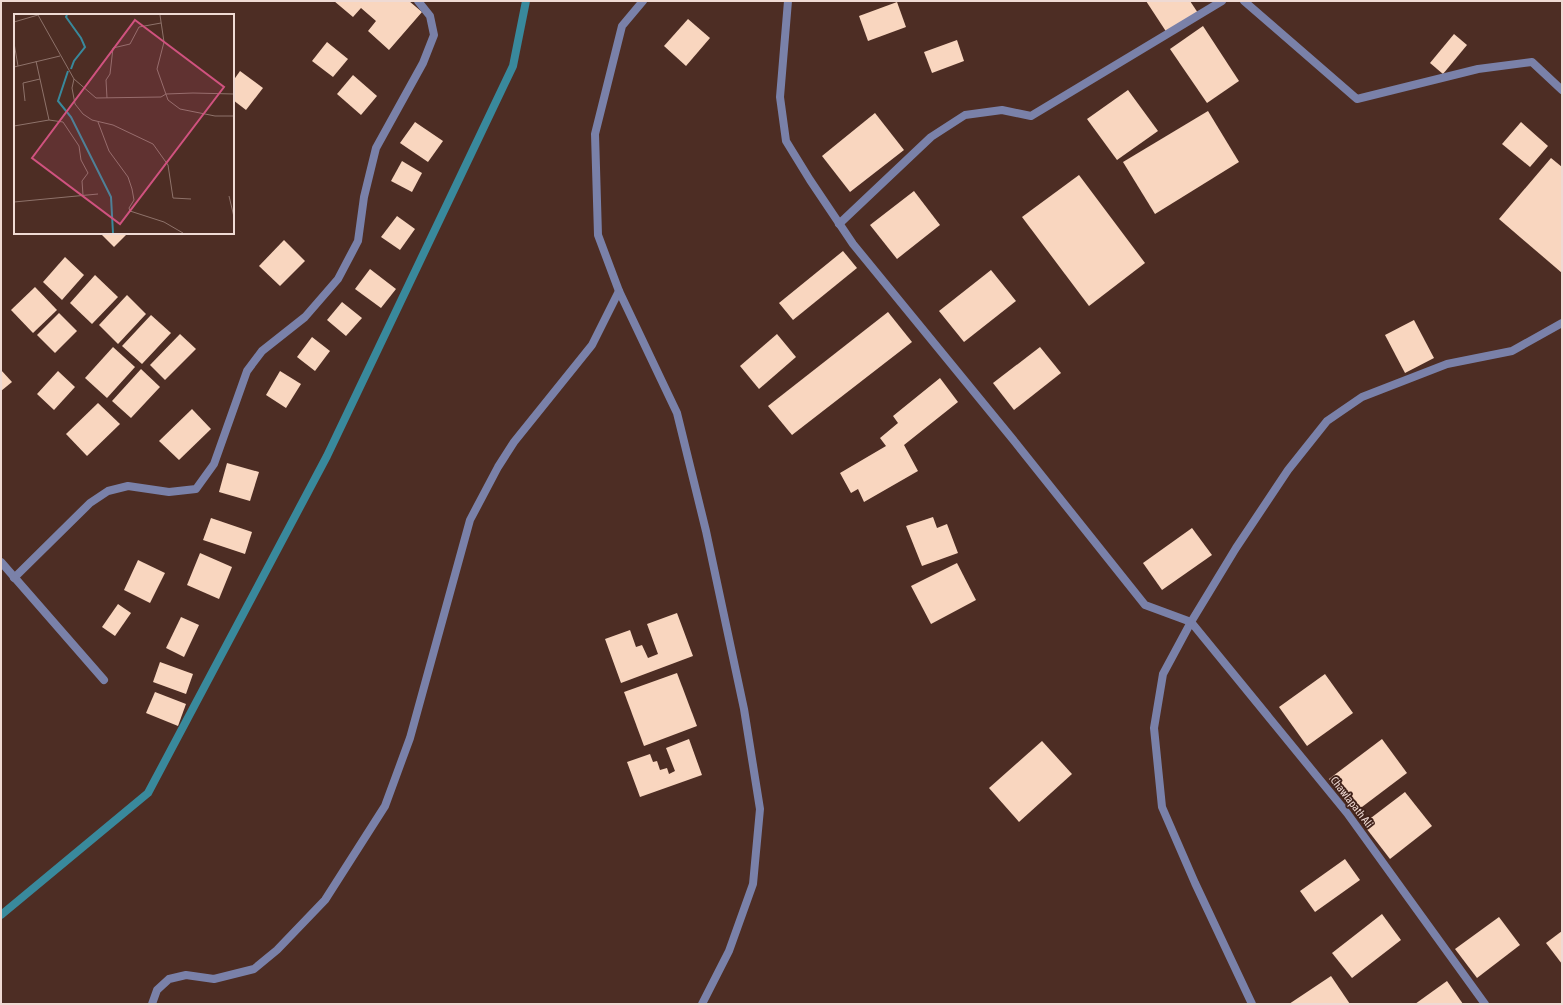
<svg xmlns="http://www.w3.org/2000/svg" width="1563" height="1005" font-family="'Asap Condensed',sans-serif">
<rect width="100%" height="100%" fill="#4d2d24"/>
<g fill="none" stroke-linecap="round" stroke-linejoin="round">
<path stroke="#39899c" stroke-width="8" d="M1 915 148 793 327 456 513 66 526 1"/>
</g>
<g fill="#f9d6bf">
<path d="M334 1H409L422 12 389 50 368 31 376 21 361 8 353 17Z"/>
<path d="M1146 1H1190L1198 13 1167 33Z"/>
<path d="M897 2 906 27 868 41 859 16Z"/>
<path d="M688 19 710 38 686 66 664 46Z"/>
<path d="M1203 26 1239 81 1207 103 1170 49Z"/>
<path d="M1454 34 1467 45 1443 74 1430 63Z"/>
<path d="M957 40 964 61 932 73 924 52Z"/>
<path d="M327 42 348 59 333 77 312 61Z"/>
<path d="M240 71 263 88 246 110 233 100V81Z"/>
<path d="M353 75 377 96 361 115 337 94Z"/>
<path d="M1128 90 1158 131 1117 160 1087 119Z"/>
<path d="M1208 111 1239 162 1155 214 1123 162Z"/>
<path d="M875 113 904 150 850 192 822 156Z"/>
<path d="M415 122 443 141 428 162 400 143Z"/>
<path d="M1521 122 1548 146 1530 167 1502 144Z"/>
<path d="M1551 158 1562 167V273L1499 219Z"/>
<path d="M402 161 422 173 412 192 391 181Z"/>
<path d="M1079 175 1145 263 1089 306 1022 217Z"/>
<path d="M914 191 940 225 897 259 870 225Z"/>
<path d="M397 216 415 229 400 250 381 237Z"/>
<path d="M100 233H128L114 247Z"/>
<path d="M284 240 305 261 280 286 259 266Z"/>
<path d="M843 251 857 268 793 320 779 303Z"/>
<path d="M65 257 84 275 62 300 43 282Z"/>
<path d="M370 269 396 289 381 308 355 289Z"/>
<path d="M991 270 1016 301 964 342 939 311Z"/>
<path d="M95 275 118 297 92 324 70 303Z"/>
<path d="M35 287 57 310 33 333 11 310Z"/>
<path d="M127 295 146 314 118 344 99 325Z"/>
<path d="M342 302 362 318 346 336 327 320Z"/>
<path d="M888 312 912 342 792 435 768 406Z"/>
<path d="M59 313 77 331 55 353 37 335Z"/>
<path d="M151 315 171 333 142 364 122 346Z"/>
<path d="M1414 320 1434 358 1405 373 1385 335Z"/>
<path d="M180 334 196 349 165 380 150 365Z"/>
<path d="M777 334 796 357 759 389 740 366Z"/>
<path d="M312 337 330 351 315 371 297 357Z"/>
<path d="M113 347 135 367 107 398 85 378Z"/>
<path d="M1040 347 1061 373 1014 410 993 383Z"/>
<path d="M141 369 160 387 131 418 112 401Z"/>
<path d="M1 370 12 382 1 391Z"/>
<path d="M58 371 75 387 54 410 37 394Z"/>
<path d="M280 371 301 384 286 408 266 395Z"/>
<path d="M940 378 958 402 904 445 918 471 864 502 858 489 851 493 840 473 886 446 880 438 898 423 893 416Z"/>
<path d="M98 403 120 424 87 456 66 434Z"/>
<path d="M192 409 211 429 179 460 159 441Z"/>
<path d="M227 463 259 472 250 501 219 492Z"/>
<path d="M933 517 937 528 947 524 958 553 922 566 906 526Z"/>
<path d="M211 518 252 532 245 554 203 540Z"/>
<path d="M1192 528 1212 555 1162 590 1143 563Z"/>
<path d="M200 553 232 567 219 599 187 585Z"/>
<path d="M138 560 165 573 150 603 124 590Z"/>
<path d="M957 563 976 600 931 624 911 586Z"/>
<path d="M118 604 131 613 115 636 102 627Z"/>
<path d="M677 613 693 656 621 683 605 639 630 630 636 647 642 645 648 658 658 654 647 624Z"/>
<path d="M181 617 199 625 184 657 166 648Z"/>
<path d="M160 662 193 674 186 694 153 682Z"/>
<path d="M677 673 697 726 644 746 624 692Z"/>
<path d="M1325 674 1353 713 1307 746 1279 707Z"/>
<path d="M155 692 186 704 178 726 146 713Z"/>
<path d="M689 739 702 775 640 797 627 762 650 754 653 762 657 761 660 770 667 768 669 774 675 771 666 748Z"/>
<path d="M1382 739 1407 773 1354 813 1329 779Z"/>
<path d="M1042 741 1072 774 1019 822 989 788Z"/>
<path d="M1405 792 1432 826 1390 859 1363 824Z"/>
<path d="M1345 859 1360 880 1315 912 1300 891Z"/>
<path d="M1382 914 1401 940 1352 978 1332 953Z"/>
<path d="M1499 917 1520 945 1477 978 1455 949Z"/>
<path d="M1562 931V964L1546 943Z"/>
<path d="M1331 976 1350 1004H1289Z"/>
<path d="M1447 981 1463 1004H1415Z"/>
</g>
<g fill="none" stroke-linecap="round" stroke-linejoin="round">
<g stroke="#7a81a9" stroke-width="8">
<path d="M643 1 622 26 595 134 598 235 619 291 677 413 706 531 744 709 760 809 753 884 729 951 702 1004"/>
<path d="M788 1 780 97 786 141 810 180 853 244 1015 442 1145 605 1191 622"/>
<path d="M1244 1 1357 99 1478 69 1532 62 1562 90"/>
<path d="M839 224 931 137 965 115 1002 110 1031 116 1222 1"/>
<path d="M1 562 104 680"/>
<path d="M14 578 90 503 108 491 128 486 169 492 196 489 214 464 247 371 262 351 305 317 338 279 358 241 364 197 376 148 423 63 434 35 430 16 418 1"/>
<path d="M1191 622 1347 813 1485 1004"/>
<path d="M152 1004 157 990 169 979 186 975 214 979 254 969 277 950 325 900 385 806 410 738 470 520 498 467 514 442 592 345 619 291"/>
<path d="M1252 1004 1195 883 1162 807 1154 728 1163 674 1191 622 1236 548 1288 470 1327 421 1362 397 1447 364 1512 351 1562 323"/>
</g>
</g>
<g text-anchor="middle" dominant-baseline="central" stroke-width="4" stroke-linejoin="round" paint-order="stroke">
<g font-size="11" fill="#efdad4" stroke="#42231b">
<text transform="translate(1352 802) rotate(52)">Chawlapath Ali</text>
</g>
</g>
<g transform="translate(14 14)">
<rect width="220" height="220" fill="#4d2d24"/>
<path fill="none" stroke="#39899c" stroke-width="2" d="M53 1 52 3 67 24 71 33 60 47 57 55M54 57 44 87 57 103 97 183 99 219"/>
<path fill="none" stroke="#8e726a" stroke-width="1" d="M24 1 60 65 82 84 147 83 152 80 179 79 220 80M146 1 150 28 143 55 154 86 166 95 201 102H220M0 8 24 1M0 29 4 52M0 53 46 42M60 65 58 74 61 90 69 100 78 106 99 111 139 130 154 151 159 184 177 185M93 84 92 66 96 60 99 34 116 30 125 13 147 9M11 87 9 69 26 65M35 106 49 108 65 132 67 146 74 159 68 167 69 181M84 108 95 137 114 163 118 175 120 186 115 194 116 197 150 208 169 219M0 112 35 106 22 47M215 182 220 203M0 188 84 180"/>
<path fill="#d0527f" fill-opacity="0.15" stroke="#d0527f" stroke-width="2" d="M121 6 210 73 106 210 18 144Z"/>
<rect width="220" height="220" fill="none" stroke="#efdad4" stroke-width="2"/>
</g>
<rect width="1563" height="1005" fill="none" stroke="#efdad4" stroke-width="4"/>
</svg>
